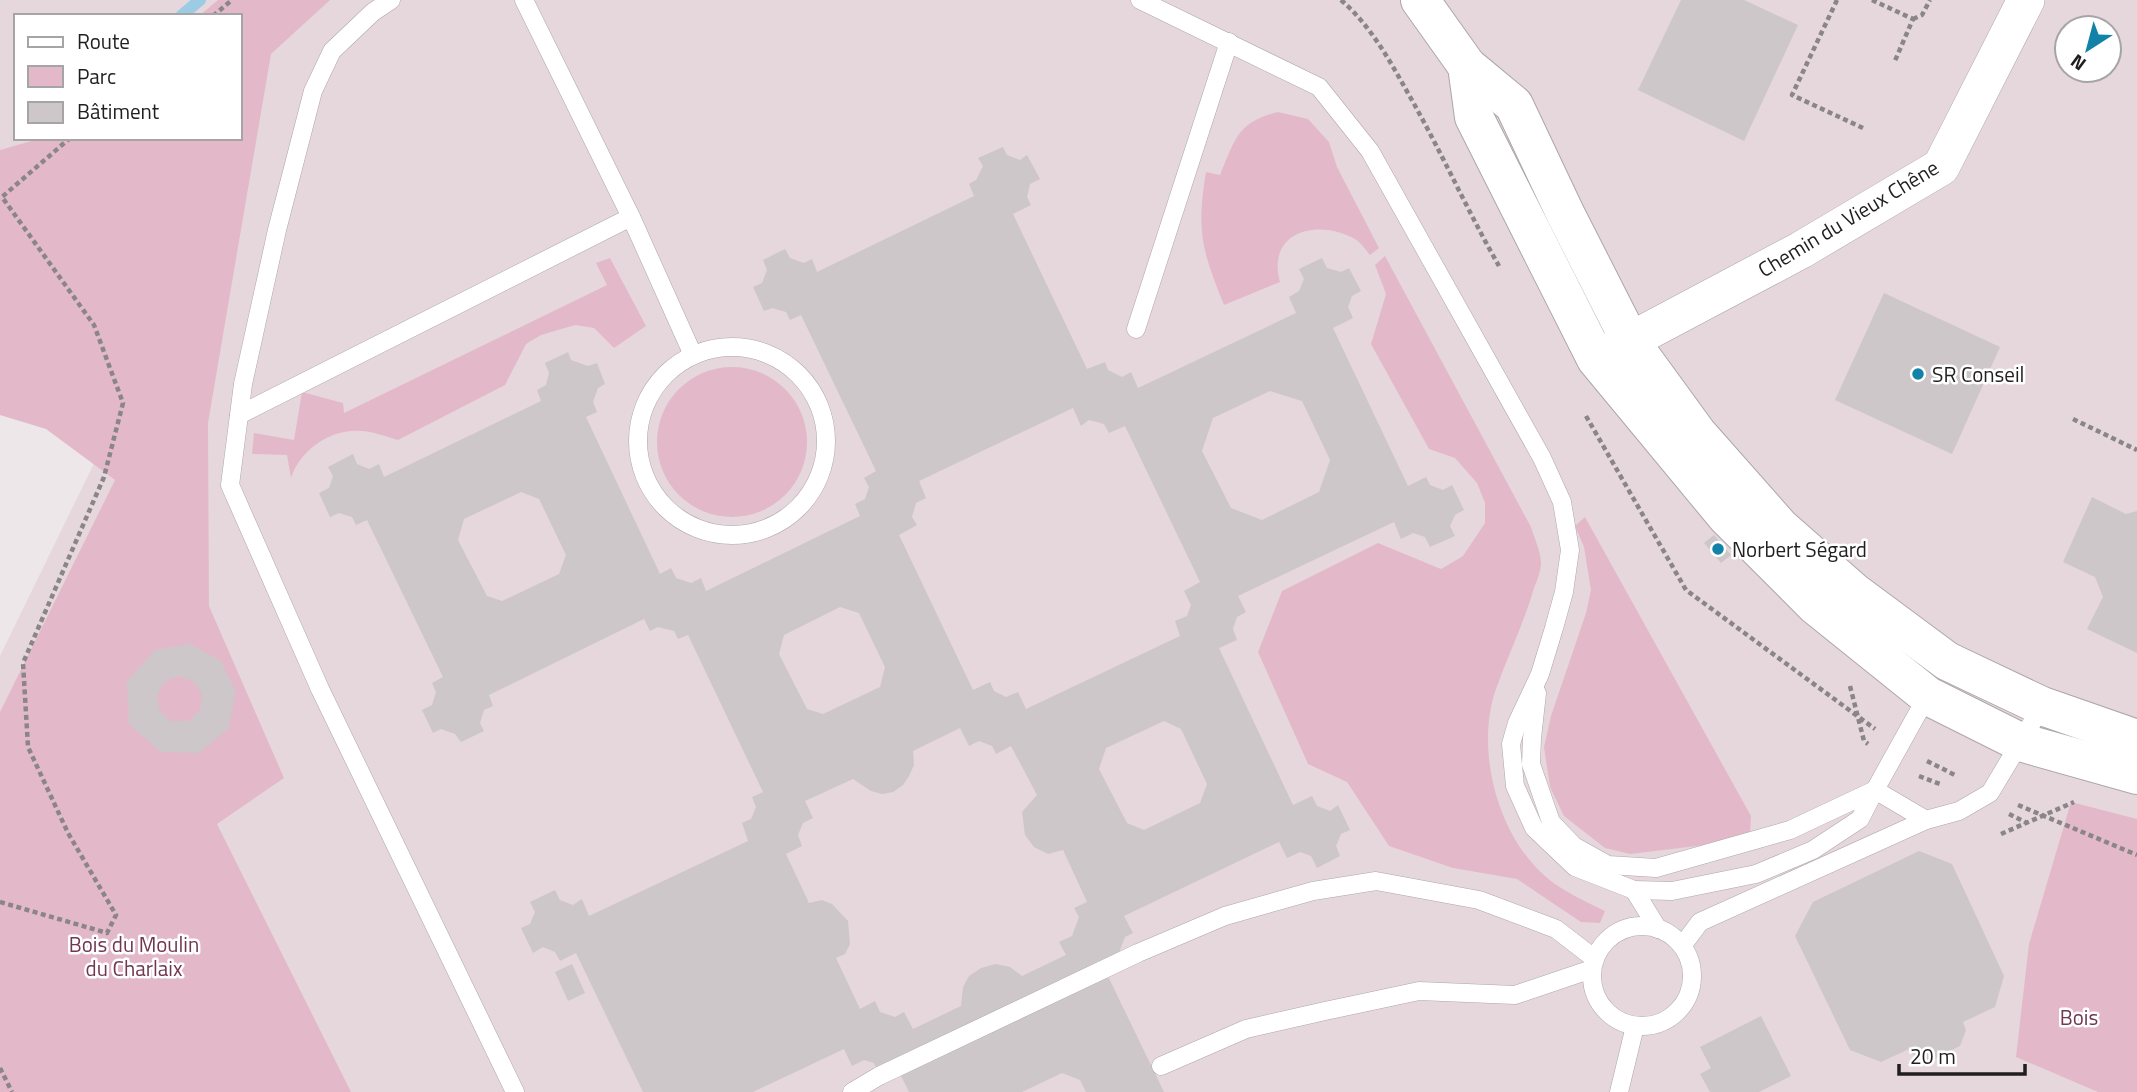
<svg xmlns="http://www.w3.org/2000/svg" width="2137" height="1092" font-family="'Titillium Web',sans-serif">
<rect width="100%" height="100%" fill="#ede7e9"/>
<path fill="#e6d7dd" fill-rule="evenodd" d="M0 0H2137V1092H19L0 1052V656L103 445 0 371ZM16 16H240V138H16ZM2067 28H2109V70H2067Z"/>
<g fill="#e3b9c9">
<path d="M218 0H330L271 54 208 423 209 606 284 778 217 824 351 1092H0V712L115 480 46 429 0 415V150L42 138H240V16H199Z"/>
<path d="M1278 112 1308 119 1329 142 1337 167 1379 248 1370 255C1365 249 1361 243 1355 239 1318 218 1266 231 1280 282L1224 305C1202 250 1196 232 1206 172L1220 175C1235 140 1237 122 1278 112Z"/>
<path d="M1385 256 1531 527C1534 537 1541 552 1541 563 1541 571 1537 581 1534 588 1524 623 1508 655 1496 689 1475 749 1497 834 1545 876 1562 891 1585 901 1605 911L1600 923 1581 922 1517 879 1453 868 1389 846 1347 782 1308 764 1258 652 1282 591 1378 543 1441 569 1463 556 1485 523V503L1477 483 1455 458 1429 449 1371 344 1386 294 1375 265Z"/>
<path d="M610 258 646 326 614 348 594 328 575 325 541 335 526 344 505 385 398 440C386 437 373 431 360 431 331 429 300 450 291 478L287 455 252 454 254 433 294 440 302 392 343 403 344 413 607 285 596 263Z"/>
<circle cx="732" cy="442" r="75"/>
<path d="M1585 517 1751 816 1750 835 1705 845 1630 854 1605 848 1564 816 1550 787 1544 747 1551 716 1586 613 1591 590 1584 547 1575 526Z"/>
<path d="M2071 802 2137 819V1092H2098L2016 1057 2029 944Z"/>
</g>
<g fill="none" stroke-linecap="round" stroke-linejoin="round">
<path stroke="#9ccce3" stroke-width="12" d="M181 16 200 0"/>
</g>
<g fill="#cdc7c9" fill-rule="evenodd">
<path d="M1681 0H1744L1798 25 1744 141 1638 90Z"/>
<path d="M1003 147 1007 155 1020 160 1027 155 1040 179 1030 184 1027 197 1031 205 1013 214 1087 369 1105 362 1108 370 1122 377 1131 372 1138 388 1296 313 1289 297 1299 291 1304 279 1299 269 1322 258 1327 268 1341 272 1349 268 1361 291 1352 296 1348 307 1353 318 1333 328 1408 486 1426 477 1430 485 1443 490 1452 485 1464 510 1455 515 1450 526 1455 536 1430 547 1425 537 1413 533 1401 539 1394 522 1238 596 1246 612 1237 617 1233 629 1237 640 1219 648 1293 805 1312 796 1317 806 1330 811 1338 805 1350 830 1341 834 1336 846 1340 856 1317 868 1311 856 1300 852 1287 858 1279 842 1124 916 1133 933 1125 937 1120 950 1123 960 1104 968 1164 1092H1086L1080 1080 1062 1073 1022 1092H909L897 1068 879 1076 874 1063 864 1060 852 1066 844 1049 753 1092H643L576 953 560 961 555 952 543 947 533 953 521 928 530 924 535 912 530 902 555 890 560 900 573 905 582 899 589 916 748 841 742 823 751 819 756 807 752 797 763 792 688 635 678 639 674 631 658 627 650 631 644 619 489 695 493 706 484 710 480 723 484 731 461 742 455 734 441 729 433 733 422 710 432 705 436 692 432 683 443 677 367 520 356 525 352 517 339 513 330 517 319 493 329 488 333 476 328 467 353 454 357 464 369 469 379 464 384 477 541 401 537 390 546 385 549 373 545 363 568 352 571 360 588 366 597 363 605 384 598 388 593 402 597 412 586 417 660 574 671 568 676 578 691 583 701 578 706 591 860 516 855 504 865 499 869 487 864 478 876 471 801 315 790 320 786 312 772 308 764 311 753 287 762 283 767 270 763 260 785 249 790 258 804 263 812 259 817 272 974 196 969 184 976 180 983 166 978 158ZM1270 391 1302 401 1330 460 1319 492 1262 520 1231 508 1202 451 1213 418ZM1073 408 1081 426 1089 420 1104 424 1109 433 1125 426 1200 582 1184 591 1191 605 1187 616 1175 621 1180 636 1026 709 1018 692 1006 697 994 691 990 682 973 690 899 535 917 525 912 517 916 503 926 498 919 481ZM521 492 539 499 566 555 559 574 502 601 487 596 458 540 464 519ZM840 607 859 613 885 667 880 687 823 714 807 709 779 654 784 635ZM1164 721 1181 729 1207 784 1200 803 1144 830 1127 823 1099 769 1106 748ZM960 728 969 746 979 741 992 746 996 754 1011 746 1037 795 1022 812 1025 835 1034 847 1048 854 1063 850 1087 902 1074 908 1079 917 1072 936 1059 942 1066 955 1022 976 1010 967 996 964 981 968 969 976 963 987 961 1006 913 1029 904 1012 895 1017 880 1012 875 1001 860 1009 836 958 845 954 850 944 848 921 832 904 822 900 809 903 786 854 802 846 798 835 803 823 813 818 805 801 853 779 871 791 882 794 893 792 903 785 909 776 914 765 913 751Z"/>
<path d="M1884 293 2000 347 1952 454 1835 400Z"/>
<path d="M2092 497 2126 514 2137 511V653L2087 629 2103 597 2095 577 2063 562Z"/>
<path d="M1714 535 1731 555 1721 563 1704 543Z"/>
<path d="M190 644 221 661 236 692 228 729 199 753 161 752 129 724 127 681 155 650ZM178 676 193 681 202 694 200 711 188 721H171L160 711 157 696 164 682Z"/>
<path d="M1919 851 1952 864 2004 976 1995 1007 1963 1022 1966 1030 1960 1046 1930 1061 1913 1055 1909 1049 1881 1062 1850 1050 1795 936 1813 902Z"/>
<path d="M572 964 585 993 568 1001 555 972Z"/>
<path d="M1761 1016 1791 1076 1759 1092H1710L1700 1074 1711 1068 1700 1047Z"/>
</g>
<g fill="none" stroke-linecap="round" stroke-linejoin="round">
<defs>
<g id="service">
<path d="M391 0 373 12 332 51 313 91 277 230 243 384 230 485 320 689 515 1092"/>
<path d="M524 0 631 217 693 355"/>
<path d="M1140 0 1319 87 1370 151 1542 458 1562 502 1570 550 1564 592 1554 628 1540 674 1517 723 1511 744 1515 786 1534 828 1575 867 1634 890 1658 929"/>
<path d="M1136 329 1229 42"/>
<circle cx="732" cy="441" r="94"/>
<path d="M239 415 631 217"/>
<path d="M1537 693 1532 738 1531 764 1551 822 1574 846 1608 865 1656 868 1790 830 1875 790 1930 691"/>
<path d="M1634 890 1672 891 1756 874 1813 850 1860 819 1875 790 1926 820"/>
<circle cx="1642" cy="976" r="50"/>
<path d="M1682 946 1700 922 1926 820 1959 811 1990 793 2042 706"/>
<path d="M1161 1066 1246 1029 1325 1011 1419 991 1515 995 1592 969"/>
<path d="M852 1092 879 1076 1138 953 1225 916 1313 891 1376 881 1479 900 1556 929 1595 959"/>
<path d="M1619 1092 1635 1026"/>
</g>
<path id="minor" d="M1603 355 1801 250 1941 167 2026 0"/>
<g id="secondary">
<path d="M1420 0 1467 66 1514 105 1565 213 1630 341 1697 433 1780 527 1854 592 1947 661 2042 706 2137 739"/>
<path d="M1467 66 1474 117 1596 359 1726 516 1816 606 1928 696 2020 742 2137 775"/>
</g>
</defs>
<use href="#service" stroke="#ada7a9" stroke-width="19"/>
<use href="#minor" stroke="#ada7a9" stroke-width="38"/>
<use href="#secondary" stroke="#ada7a9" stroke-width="40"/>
<g stroke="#8a8687" stroke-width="4.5" stroke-dasharray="5 3.5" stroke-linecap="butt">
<path d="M1341 0C1371 26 1390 61 1409 95 1441 151 1467 210 1499 266"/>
<path d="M1837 0 1792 95 1863 128"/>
<path d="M1872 0 1913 19 1894 63"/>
<path d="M213 16 232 0"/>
<path d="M1913 19 1922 15 1930 0"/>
<path d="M1586 416 1686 590 1875 729"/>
<path d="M2073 419 2137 450"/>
<path d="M1850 686 1864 741 1868 744"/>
<path d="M1927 761 1957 776"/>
<path d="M1919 776 1940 784"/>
<path d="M2018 805 2137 855"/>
<path d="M2009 814 2027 823"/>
<path d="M2001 834 2074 802"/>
<path d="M0 902 107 933 116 915 68 833 28 747 23 663 104 477 123 403 94 325 2 197 70 138"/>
<path d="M0 1068 12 1092"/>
</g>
<use href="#service" stroke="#fff" stroke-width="18"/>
<use href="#minor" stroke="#fff" stroke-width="37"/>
<use href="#secondary" stroke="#fff" stroke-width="38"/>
</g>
<g fill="#1282a9" stroke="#fff" stroke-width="2.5">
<circle cx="1918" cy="374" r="7"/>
<circle cx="1718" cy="549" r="7"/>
</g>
<g text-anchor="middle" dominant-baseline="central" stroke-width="5" stroke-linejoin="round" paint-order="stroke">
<g font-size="21" fill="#201e1f" stroke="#fff">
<text transform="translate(1848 218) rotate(-31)">Chemin du Vieux Chêne</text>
</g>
<g font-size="21" fill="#201e1f" stroke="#fff" text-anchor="start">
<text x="1932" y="374">SR Conseil</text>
<text x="1732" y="549">Norbert Ségard</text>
</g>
<g font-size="21" fill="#713651" stroke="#fff">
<text x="134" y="944">Bois du Moulin<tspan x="134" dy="24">du Charlaix</tspan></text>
<text x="2079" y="1017">Bois</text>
</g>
</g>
<rect x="14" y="14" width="228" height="126" fill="#ffffff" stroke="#a6a5a5" stroke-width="2"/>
<rect x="28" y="37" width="35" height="10" fill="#ffffff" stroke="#a6a5a5" stroke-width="2"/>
<text x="77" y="49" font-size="21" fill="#201e1f">Route</text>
<rect x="28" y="66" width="35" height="21" fill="#e3b9c9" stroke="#a6a5a5" stroke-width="2"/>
<text x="77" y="84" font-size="21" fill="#201e1f">Parc</text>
<rect x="28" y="102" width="35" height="21" fill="#cdc7c9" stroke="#a6a5a5" stroke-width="2"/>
<text x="77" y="119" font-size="21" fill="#201e1f">Bâtiment</text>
<g transform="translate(2088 49) rotate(216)"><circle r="33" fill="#ffffff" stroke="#a6a5a5" stroke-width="2"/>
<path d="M0-5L12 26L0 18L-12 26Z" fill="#1282a9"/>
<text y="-10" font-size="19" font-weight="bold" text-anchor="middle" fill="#201e1f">N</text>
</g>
<path d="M1899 1064v10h126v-10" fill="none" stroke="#201e1f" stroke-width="3.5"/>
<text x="1910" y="1064" font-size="21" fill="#201e1f" stroke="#ffffff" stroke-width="5" paint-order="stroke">20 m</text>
</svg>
